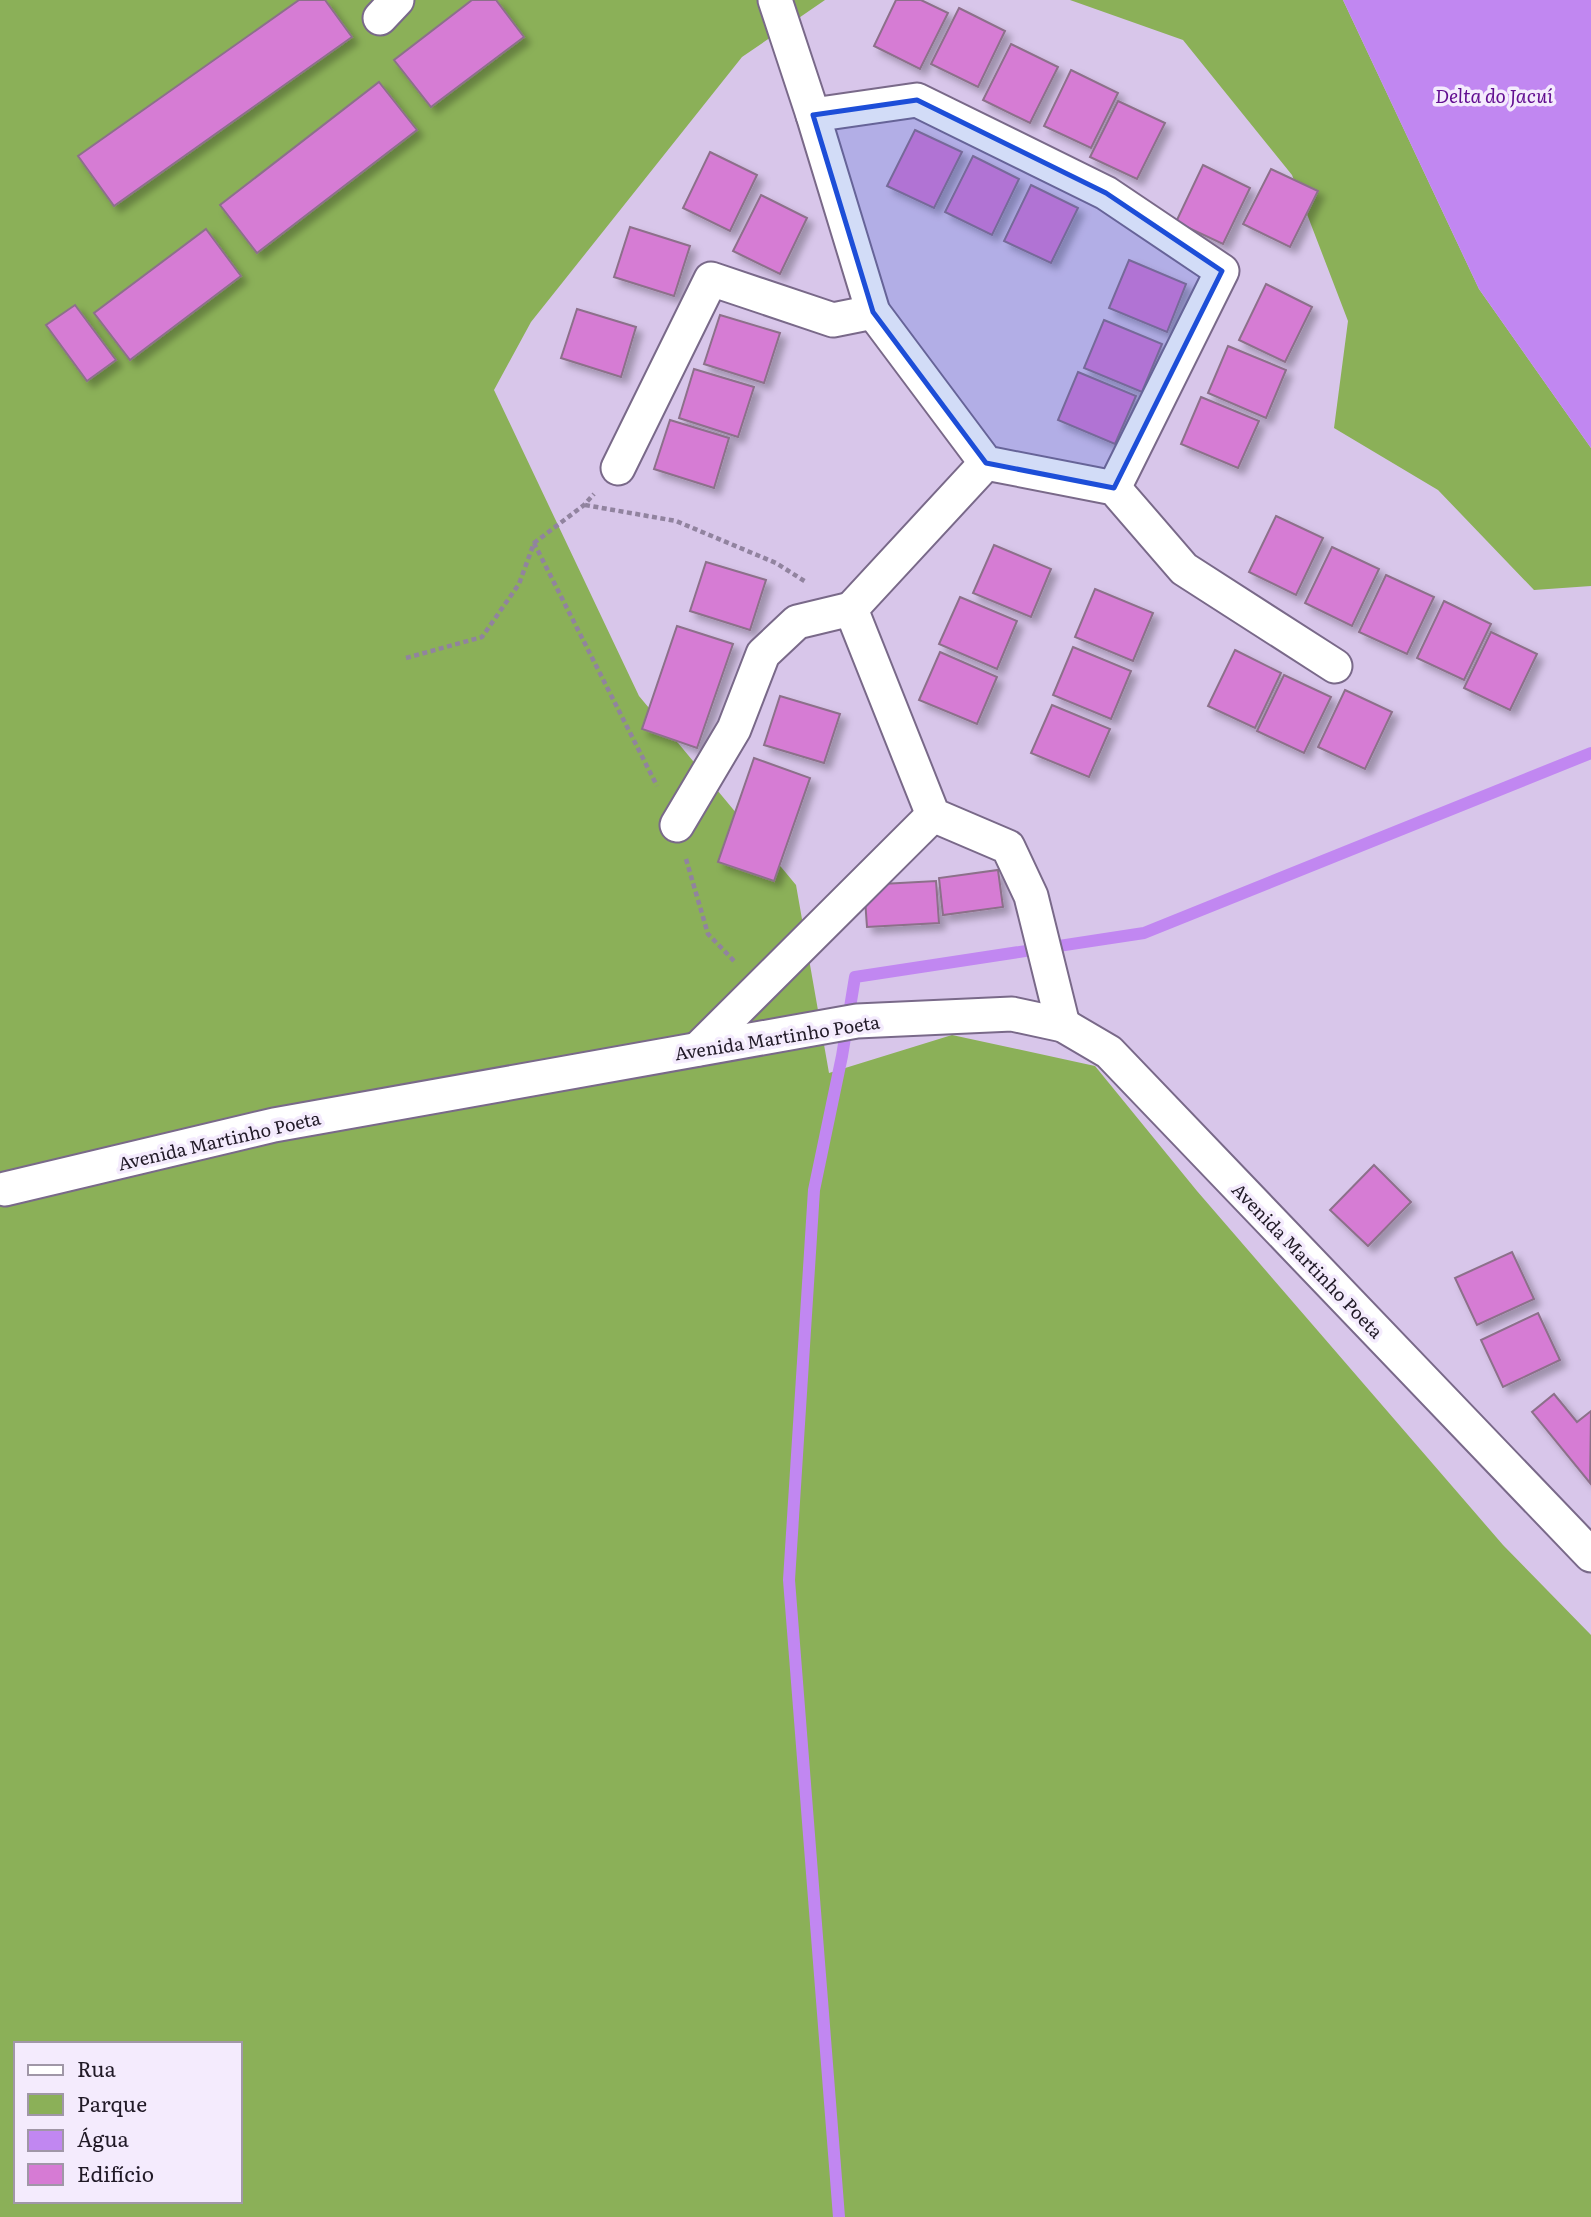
<svg xmlns="http://www.w3.org/2000/svg" width="1591" height="2217" font-family="Literata,serif">
<defs>
<filter id="shadow"><feDropShadow dx="6" dy="6" stdDeviation="3.5" flood-color="#0004"/></filter>
</defs>
<rect width="100%" height="100%" fill="#d8c6ea"/>
<g fill="#8bb058" fill-rule="evenodd">
<path d="M0 0H825L742 57 531 322 494 390 639 696 796 885 829 1073 952 1035 1095 1066 1197 1191 1503 1545 1591 1635V2217H0ZM16 2044H240V2201H16Z"/>
<path d="M1070 0H1343L1479 289 1591 448V586L1534 590 1438 490 1334 428 1348 321 1292 175 1183 40Z"/>
</g>
<path fill="#c187f1" d="M1343 0H1591V448L1479 289Z"/>
<g fill="none" stroke-linecap="round" stroke-linejoin="round">
<path stroke="#c187f1" stroke-width="12" d="M839 2217 789 1580 814 1190 842 1056 855 977 1144 933 1591 753"/>
</g>
<g fill="#d67bd4" stroke="#8c708a" stroke-width="2" filter="url(#shadow)">
<path d="M299 0H325L352 37 114 206 78 156Z"/>
<path d="M472 0H496L524 37 431 107 394 60Z"/>
<path d="M896 0H921L948 13 920 69 874 46Z"/>
<path d="M959 8 1005 31 978 87 931 64Z"/>
<path d="M1011 44 1058 67 1030 123 983 100Z"/>
<path d="M1071 70 1118 93 1091 148 1044 126Z"/>
<path d="M379 82 417 130 257 253 220 205Z"/>
<path d="M1118 101 1165 123 1137 179 1090 157Z"/>
<path d="M915 130 962 152 934 208 887 186Z"/>
<path d="M710 152 757 175 730 231 683 208Z"/>
<path d="M973 156 1019 179 992 235 945 212Z"/>
<path d="M1203 165 1250 188 1223 244 1176 222Z"/>
<path d="M1271 169 1318 191 1290 247 1243 224Z"/>
<path d="M1031 185 1078 208 1051 263 1004 241Z"/>
<path d="M761 195 807 218 780 274 733 251Z"/>
<path d="M630 227 690 246 674 296 614 277Z"/>
<path d="M206 229 241 276 130 360 94 313Z"/>
<path d="M1129 260 1186 284 1167 332 1109 308Z"/>
<path d="M1266 284 1312 307 1285 362 1239 340Z"/>
<path d="M75 305 116 360 87 381 46 325Z"/>
<path d="M577 309 636 327 621 377 561 358Z"/>
<path d="M720 315 780 333 764 383 704 364Z"/>
<path d="M1104 320 1162 344 1142 392 1084 368Z"/>
<path d="M1228 346 1286 370 1266 418 1208 393Z"/>
<path d="M694 369 754 387 738 437 679 418Z"/>
<path d="M1078 372 1136 396 1115 444 1058 420Z"/>
<path d="M1201 397 1259 421 1238 468 1181 444Z"/>
<path d="M670 420 729 438 714 488 654 469Z"/>
<path d="M1276 516 1323 538 1296 595 1249 572Z"/>
<path d="M994 545 1051 569 1031 617 973 593Z"/>
<path d="M1332 547 1379 569 1352 626 1305 603Z"/>
<path d="M706 562 766 580 750 630 690 611Z"/>
<path d="M1386 575 1434 597 1407 654 1359 632Z"/>
<path d="M1095 589 1153 613 1133 661 1075 637Z"/>
<path d="M960 597 1017 621 997 669 939 644Z"/>
<path d="M1444 601 1491 624 1464 680 1417 658Z"/>
<path d="M677 626 733 644 697 748 642 729Z"/>
<path d="M1491 632 1537 654 1510 710 1464 688Z"/>
<path d="M1073 647 1131 671 1111 719 1053 695Z"/>
<path d="M1235 650 1281 673 1255 728 1208 706Z"/>
<path d="M940 652 997 677 977 724 919 700Z"/>
<path d="M1284 675 1331 697 1304 753 1257 731Z"/>
<path d="M1345 690 1392 712 1365 769 1318 747Z"/>
<path d="M780 696 840 714 824 763 764 745Z"/>
<path d="M1052 705 1110 729 1089 777 1031 753Z"/>
<path d="M754 758 810 778 774 881 718 862Z"/>
<path d="M998 870 1003 907 943 915 939 878Z"/>
<path d="M936 881 939 923 867 927 864 885Z"/>
<path d="M1374 1165 1411 1202 1368 1246 1330 1210Z"/>
<path d="M1512 1252 1534 1299 1477 1325 1455 1278Z"/>
<path d="M1538 1313 1560 1360 1503 1387 1481 1340Z"/>
<path d="M1554 1394 1577 1422 1591 1411 1590 1483 1532 1412Z"/>
</g>
<g fill="none" stroke-linecap="round" stroke-linejoin="round">
<defs>
<g id="minor">
<path d="M775 0 813 115 873 312 986 463 1114 488 1184 569 1335 666"/>
<path d="M380 18 397 0"/>
<path d="M813 115 917 100 1106 193 1222 271 1114 488"/>
<path d="M986 463 851 609 933 815 1008 847 1031 896 1063 1025"/>
<path d="M618 468 711 279 833 320 873 312"/>
<path d="M677 825 734 729 763 654 797 622 851 609"/>
<path d="M698 1049 933 815"/>
<path d="M5 1189 274 1125 857 1021 1012 1014 1063 1025 1109 1052 1591 1555"/>
</g>
</defs>
<use href="#minor" stroke="#796989" stroke-width="37"/>
<g stroke="#91839f" stroke-width="4.5" stroke-dasharray="5 3.5" stroke-linecap="butt">
<path d="M585 505 676 521 776 563 806 582"/>
<path d="M534 543 657 786"/>
<path d="M406 658 482 637 519 584 534 543 584 505 594 494"/>
<path d="M686 859 708 934 735 962"/>
</g>
<use href="#minor" stroke="#fff" stroke-width="33"/>
</g>
<path fill="#1d4ed8" fill-opacity="0.2" stroke="#1d4ed8" stroke-width="5" stroke-linejoin="round" d="M917 100 1106 193 1222 271 1114 488 986 463 873 312 813 115Z"/>
<g text-anchor="middle" dominant-baseline="central" stroke-width="7" stroke-linejoin="round" paint-order="stroke">
<g font-size="18" fill="#211a27" stroke="#f4ebfd">
<text transform="translate(777 1037) rotate(-9)">Avenida Martinho Poeta</text>
<text transform="translate(219 1140) rotate(-13)">Avenida Martinho Poeta</text>
<text transform="translate(1308 1260) rotate(46)">Avenida Martinho Poeta</text>
</g>
<g font-size="19" font-style="italic" fill="#620e91" stroke="#f4ebfd">
<text x="1494" y="95">Delta do Jacuí</text>
</g>
</g>
<rect x="14" y="2042" width="228" height="161" fill="#f4ebfd" stroke="#a097a7" stroke-width="2"/>
<rect x="28" y="2065" width="35" height="10" fill="#ffffff" stroke="#a097a7" stroke-width="2"/>
<text x="77" y="2077" font-size="21" fill="#211a27">Rua</text>
<rect x="28" y="2094" width="35" height="21" fill="#8bb058" stroke="#a097a7" stroke-width="2"/>
<text x="77" y="2112" font-size="21" fill="#211a27">Parque</text>
<rect x="28" y="2130" width="35" height="21" fill="#c187f1" stroke="#a097a7" stroke-width="2"/>
<text x="77" y="2147" font-size="21" fill="#211a27">Água</text>
<rect x="28" y="2164" width="35" height="21" fill="#d67bd4" stroke="#a097a7" stroke-width="2"/>
<text x="77" y="2182" font-size="21" fill="#211a27">Edifício</text>
</svg>
